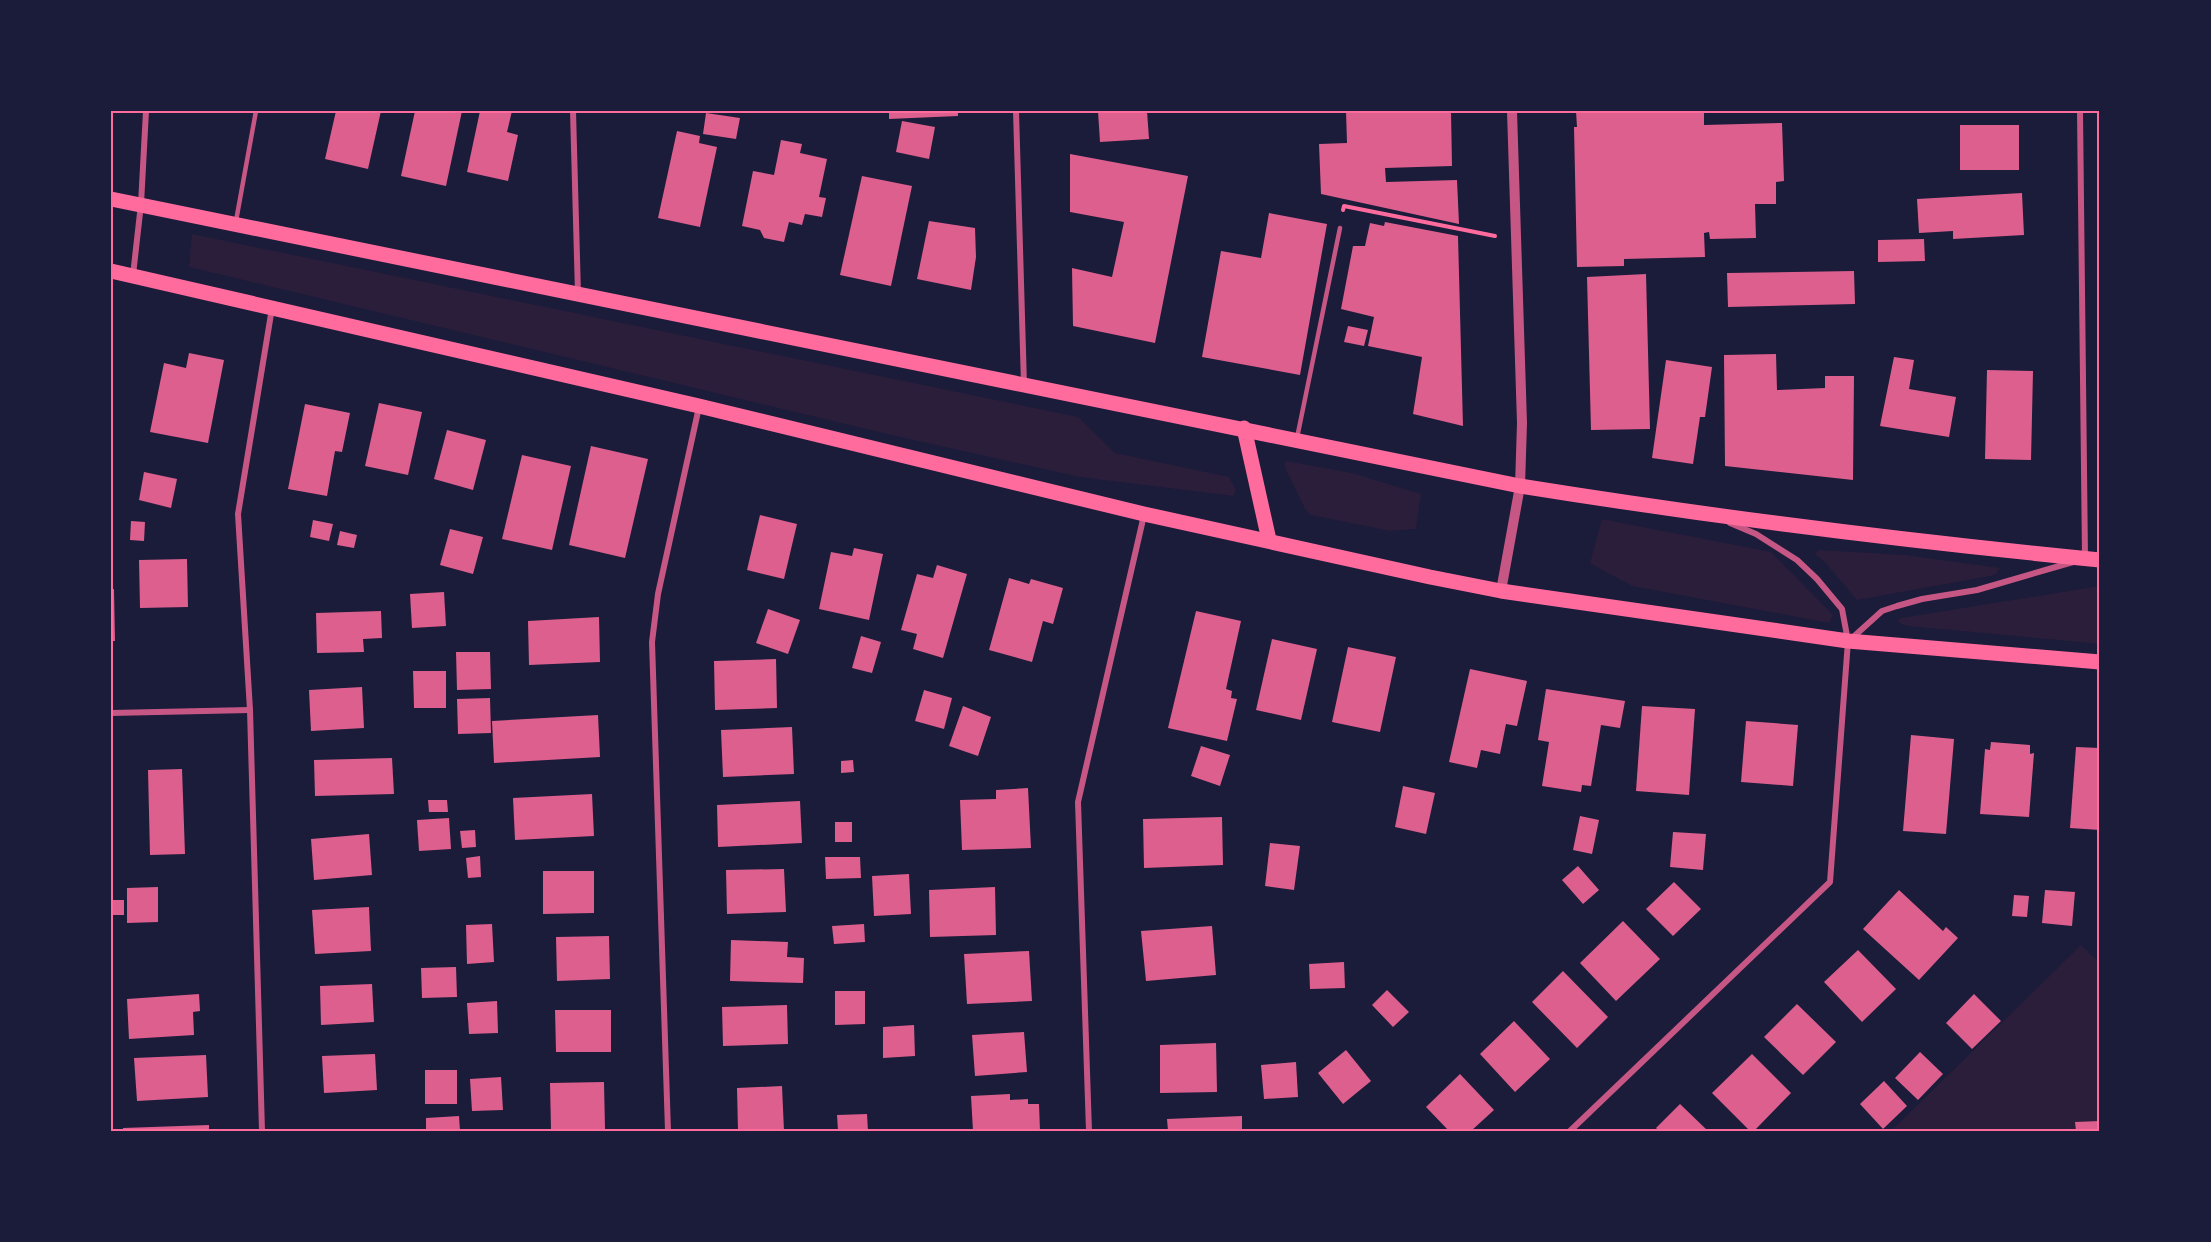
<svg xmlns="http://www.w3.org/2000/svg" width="2211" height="1242" font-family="'Noto Sans',sans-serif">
<rect width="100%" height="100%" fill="#1b1b3a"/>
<g fill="#2a1e3b">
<path d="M192 234 1078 417 1115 453 1229 477 1236 490 1233 496 1080 477 887 434 189 267Z"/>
<path d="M1286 461 1352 473 1421 494 1416 529 1390 531 1311 515 1305 509 1284 465Z"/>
<path d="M1602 519 1771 552 1833 615 1829 623 1632 586 1590 563Z"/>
<path d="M1818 550 1905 555 2000 568 1995 575 1857 600 1825 562 1815 554Z"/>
<path d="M2100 586V644L1909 626 1901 624 1898 621 1901 618Z"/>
<path d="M2081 945 2100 963V1131H1891Z"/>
</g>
<g fill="#dd5f8e">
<path d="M336 111H381L368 169 325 159Z"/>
<path d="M415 111H462L446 186 401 176Z"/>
<path d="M480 111H512L507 132 518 135 508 181 467 172Z"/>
<path d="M889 111H958V116L889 119Z"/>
<path d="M1098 111H1147L1149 139 1100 142Z"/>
<path d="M1346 111H1451L1452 166 1385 168 1386 182 1457 180 1459 224 1321 194 1319 144 1347 143Z"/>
<path d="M1576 111H1704V125L1782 123 1784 181 1776 182V204H1755L1756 238 1710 239 1709 232 1704 233 1705 257 1624 259V266L1577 267 1574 127H1577Z"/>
<path d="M706 113 740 118 736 139 703 134Z"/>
<path d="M902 121 935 127 929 159 896 152Z"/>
<rect x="1960" y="125" width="59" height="45"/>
<path d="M677 131 700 136 699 143 717 147 700 227 658 218Z"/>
<path d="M781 140 802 144 800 153 827 159 819 197 826 198 822 217 805 214 802 225 789 222 784 242 764 238 760 230 742 226 753 171 774 175Z"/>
<path d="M1070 154 1188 176 1155 343 1073 326 1072 268 1112 277 1124 222 1070 212Z"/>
<path d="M862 176 912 186 891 286 840 275Z"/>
<path d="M2022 193 2024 235 1953 239V231L1919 233 1917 199Z"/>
<path d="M1269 213 1327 224 1300 375 1202 357 1221 251 1261 258Z"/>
<path d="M929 221 975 228 976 257 971 290 917 279Z"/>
<path d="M1385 222 1458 236 1463 426 1413 414 1422 357 1368 346 1374 317 1341 309 1353 246H1365L1370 223 1384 226Z"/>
<path d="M1924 239 1925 261 1878 262V240Z"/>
<path d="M1854 271 1855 304 1728 307 1727 273Z"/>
<path d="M1646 274 1650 429 1591 430 1587 277Z"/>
<path d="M1348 326 1368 330 1364 346 1344 342Z"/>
<path d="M189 353 224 360 208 443 150 432 164 363 186 368Z"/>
<path d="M1776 354 1777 390 1825 388V376H1854L1853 480 1725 466 1724 355Z"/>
<path d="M1894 357 1914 360 1909 389 1956 397 1949 437 1880 426Z"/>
<path d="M1666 360 1712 367 1705 417H1700L1693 464 1652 458Z"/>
<path d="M1987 370 2033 371 2031 460 1985 459Z"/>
<path d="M379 403 422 412 408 475 365 466Z"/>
<path d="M305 404 350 413 342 452 335 451 327 496 288 489Z"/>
<path d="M447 430 486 440 473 490 434 479Z"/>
<path d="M591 446 648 459 625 558 569 545Z"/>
<path d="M522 455 571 466 552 550 502 539Z"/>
<path d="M144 472 177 479 171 508 139 500Z"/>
<path d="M760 515 797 524 784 579 747 570Z"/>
<path d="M313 520 333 524 329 541 310 537Z"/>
<path d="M131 521 145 522 144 541 130 540Z"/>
<path d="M450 529 483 537 473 574 440 565Z"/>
<path d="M340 531 357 535 354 548 337 545Z"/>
<path d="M854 548 883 554 869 620 819 609 831 552 852 556Z"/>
<path d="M187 559 188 607 140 608 139 560Z"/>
<path d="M937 565 967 574 943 658 913 649 917 634 901 630 917 574 933 578Z"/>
<path d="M1009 578 1029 584 1031 579 1063 588 1053 624 1043 621 1032 662 989 650Z"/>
<path d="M111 589H114L115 641H111Z"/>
<path d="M444 592 446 626 412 628 410 594Z"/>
<path d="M768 609 800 620 788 654 756 643Z"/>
<path d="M381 611 382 638 363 639 364 652 317 653 316 613Z"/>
<path d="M1196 611 1241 621 1226 689 1232 691 1231 698 1237 699 1227 741 1168 728Z"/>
<path d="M599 617 600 662 529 665 528 621Z"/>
<path d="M861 636 881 642 872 673 852 668Z"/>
<path d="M1272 639 1317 649 1301 720 1256 710Z"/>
<path d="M1348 647 1396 657 1380 732 1332 722Z"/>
<path d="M456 652H490L491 689 457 690Z"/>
<path d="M776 659 777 708 715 710 714 661Z"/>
<path d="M1470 669 1527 681 1517 726 1506 724 1500 754 1481 750 1477 768 1449 762Z"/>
<path d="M413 671H446V708H414Z"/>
<path d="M362 687 364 728 311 731 309 690Z"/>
<path d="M1546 689 1625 701 1620 728 1601 725 1591 786 1582 785 1581 792 1542 786 1549 742 1538 740Z"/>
<path d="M924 690 952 698 944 729 915 721Z"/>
<path d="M490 698 491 733 458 734 457 699Z"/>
<path d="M963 706 991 717 978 756 949 746Z"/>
<path d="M1642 706 1695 709 1689 795 1636 791Z"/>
<path d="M598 715 600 757 494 763 492 721Z"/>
<path d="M1746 721 1798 725 1793 786 1741 782Z"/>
<path d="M792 727 794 774 723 777 721 730Z"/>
<path d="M1911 735 1954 739 1946 834 1903 831Z"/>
<path d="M1991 742 2030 745V754L2034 753 2029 817 1980 814 1985 749 1990 750Z"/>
<path d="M1201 746 1230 755 1220 786 1191 776Z"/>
<path d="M2076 747 2100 748V830L2070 828Z"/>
<path d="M392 758 394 794 315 796 314 760Z"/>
<path d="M853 760 854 772 841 773V761Z"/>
<path d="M182 769 185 854 150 855 148 770Z"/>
<path d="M1403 786 1435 793 1426 834 1395 827Z"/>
<path d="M1028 788 1031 848 962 850 960 800 996 799V790Z"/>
<path d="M592 794 594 836 515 840 513 798Z"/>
<path d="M428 800H447L448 812H429Z"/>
<path d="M800 801 802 843 718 847 717 805Z"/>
<path d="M1580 816 1599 820 1592 854 1573 850Z"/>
<path d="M1222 817 1223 865 1144 868 1143 819Z"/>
<path d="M449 818 451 849 419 851 417 820Z"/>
<rect x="835" y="822" width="17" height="20"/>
<path d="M475 830 476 847 462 848 460 831Z"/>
<path d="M1673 832 1706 834 1703 870 1670 867Z"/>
<path d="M369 834 372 875 314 880 311 839Z"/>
<path d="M1270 843 1300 846 1294 890 1265 886Z"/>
<path d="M480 856 481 877 468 878 466 858Z"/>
<path d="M825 857H860L861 878 826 879Z"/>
<path d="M1578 866 1599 890 1583 904 1562 880Z"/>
<path d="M784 869 786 912 727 914 726 870Z"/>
<path d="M543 871H594V913L543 914Z"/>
<path d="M909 874 911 914 874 916 872 876Z"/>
<path d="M1674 882 1701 909 1673 936 1646 909Z"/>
<path d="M158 887V922L127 923V888Z"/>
<path d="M995 887 996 935 930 937 929 890Z"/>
<path d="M1899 890 1943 931 1946 927 1958 938 1919 980 1863 929Z"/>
<path d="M2045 890 2075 892 2072 926 2042 923Z"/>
<path d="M2014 895 2029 896 2027 917 2012 916Z"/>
<rect x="112" y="900" width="12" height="15"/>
<path d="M369 907 371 951 315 954 312 910Z"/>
<path d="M1623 921 1660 959 1616 1001 1580 963Z"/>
<path d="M492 924 494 962 467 964 466 925Z"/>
<path d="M864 924 865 942 834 944 832 926Z"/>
<path d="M1212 926 1216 975 1146 981 1141 931Z"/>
<path d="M609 936 610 979 557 981 556 937Z"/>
<path d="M731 940 788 942 787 957 804 958 803 983 730 981Z"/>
<path d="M1858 950 1896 989 1862 1022 1824 982Z"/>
<path d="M1029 951 1032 1001 967 1004 964 954Z"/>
<path d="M1344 962 1345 988 1310 989 1309 964Z"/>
<path d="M456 967 457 997 422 998 421 968Z"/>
<path d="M1563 971 1608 1017 1577 1048 1532 1002Z"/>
<path d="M372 984 374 1022 321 1025 320 986Z"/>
<path d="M1387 990 1409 1012 1393 1027 1372 1005Z"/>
<path d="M835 991H865V1024L835 1025Z"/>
<path d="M199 994 200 1011 193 1012 194 1035 129 1039 127 999Z"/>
<path d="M1974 994 2001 1021 1972 1049 1946 1023Z"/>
<path d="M497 1001 498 1033 469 1034 467 1003Z"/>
<path d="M1797 1004 1836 1042 1803 1075 1764 1037Z"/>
<path d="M787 1005 788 1044 723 1046 722 1007Z"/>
<path d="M555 1010H611V1052H556Z"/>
<path d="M1514 1021 1550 1059 1515 1092 1480 1054Z"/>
<path d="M914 1025 915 1056 883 1058V1027Z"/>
<path d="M1024 1032 1027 1072 975 1076 972 1035Z"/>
<path d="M1216 1043 1217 1092 1160 1093V1045Z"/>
<path d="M1346 1050 1371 1081 1343 1104 1318 1073Z"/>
<path d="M1920 1052 1943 1074 1918 1100 1895 1078Z"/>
<path d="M375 1054 377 1090 324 1093 322 1056Z"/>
<path d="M1752 1054 1791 1093 1754 1131H1750L1712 1093Z"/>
<path d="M206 1055 208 1097 137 1101 134 1058Z"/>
<path d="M1296 1062 1298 1097 1264 1099 1261 1065Z"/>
<rect x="425" y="1070" width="32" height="34"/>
<path d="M1460 1074 1494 1110 1471 1131H1449L1426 1107Z"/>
<path d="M501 1077 503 1110 472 1111 470 1079Z"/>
<path d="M1884 1081 1907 1106 1883 1129 1860 1104Z"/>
<path d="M604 1082 605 1129 551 1130 550 1083Z"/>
<path d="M782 1086 784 1131H738L737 1088Z"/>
<path d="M1010 1094V1100L1028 1099V1104H1039L1040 1131H973L971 1096Z"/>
<path d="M1680 1104 1708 1131H1659L1656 1128Z"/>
<path d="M867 1114 868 1131H838L837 1115Z"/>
<path d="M459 1116 460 1131H426V1118Z"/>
<path d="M1242 1116V1131H1168L1167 1119Z"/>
<path d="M2100 1121V1131H2076L2075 1122Z"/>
<path d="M209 1125V1131H123V1128Z"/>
</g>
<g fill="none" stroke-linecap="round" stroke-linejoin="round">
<path stroke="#ff6b9d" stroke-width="4" d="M1343 210 1344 206 1495 236"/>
<g stroke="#c65784" stroke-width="4.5">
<path d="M236 221 256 111"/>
<path d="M1297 438 1340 228"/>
</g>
<g stroke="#c65784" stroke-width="6">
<path d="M573 111 578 294"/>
<path d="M1016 111 1024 385"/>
<path d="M2080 111 2085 558"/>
<path d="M133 275 141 204 146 111"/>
<path d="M1851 639 1882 611 1897 606 1922 599 1977 590 2073 562"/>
<path d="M111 713 250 710"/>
<path d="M262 1131 250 710 238 514 272 308"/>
<path d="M668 1131 652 642 658 594 699 407"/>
<path d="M1089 1131 1078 802 1144 515"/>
<path d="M1570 1131 1830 882 1848 641 1842 609 1817 579 1797 560 1756 534 1730 523"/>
</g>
<path stroke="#c65784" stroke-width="10" d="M1501 591 1520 486 1522 423 1512 111"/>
<g stroke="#ff6b9d" stroke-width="15">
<path d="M111 199 1520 486C1713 517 1906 541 2100 560"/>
<path d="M111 271 699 406 1144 514 1430 577 1501 591 1848 641 2100 662"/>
<path d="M1244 428 1269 540"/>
</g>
</g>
<rect width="2211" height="1242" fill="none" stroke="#1b1b3a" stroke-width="225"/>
<rect x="112" y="112" width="1986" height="1018" fill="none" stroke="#ff6b9d" stroke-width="2"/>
</svg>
